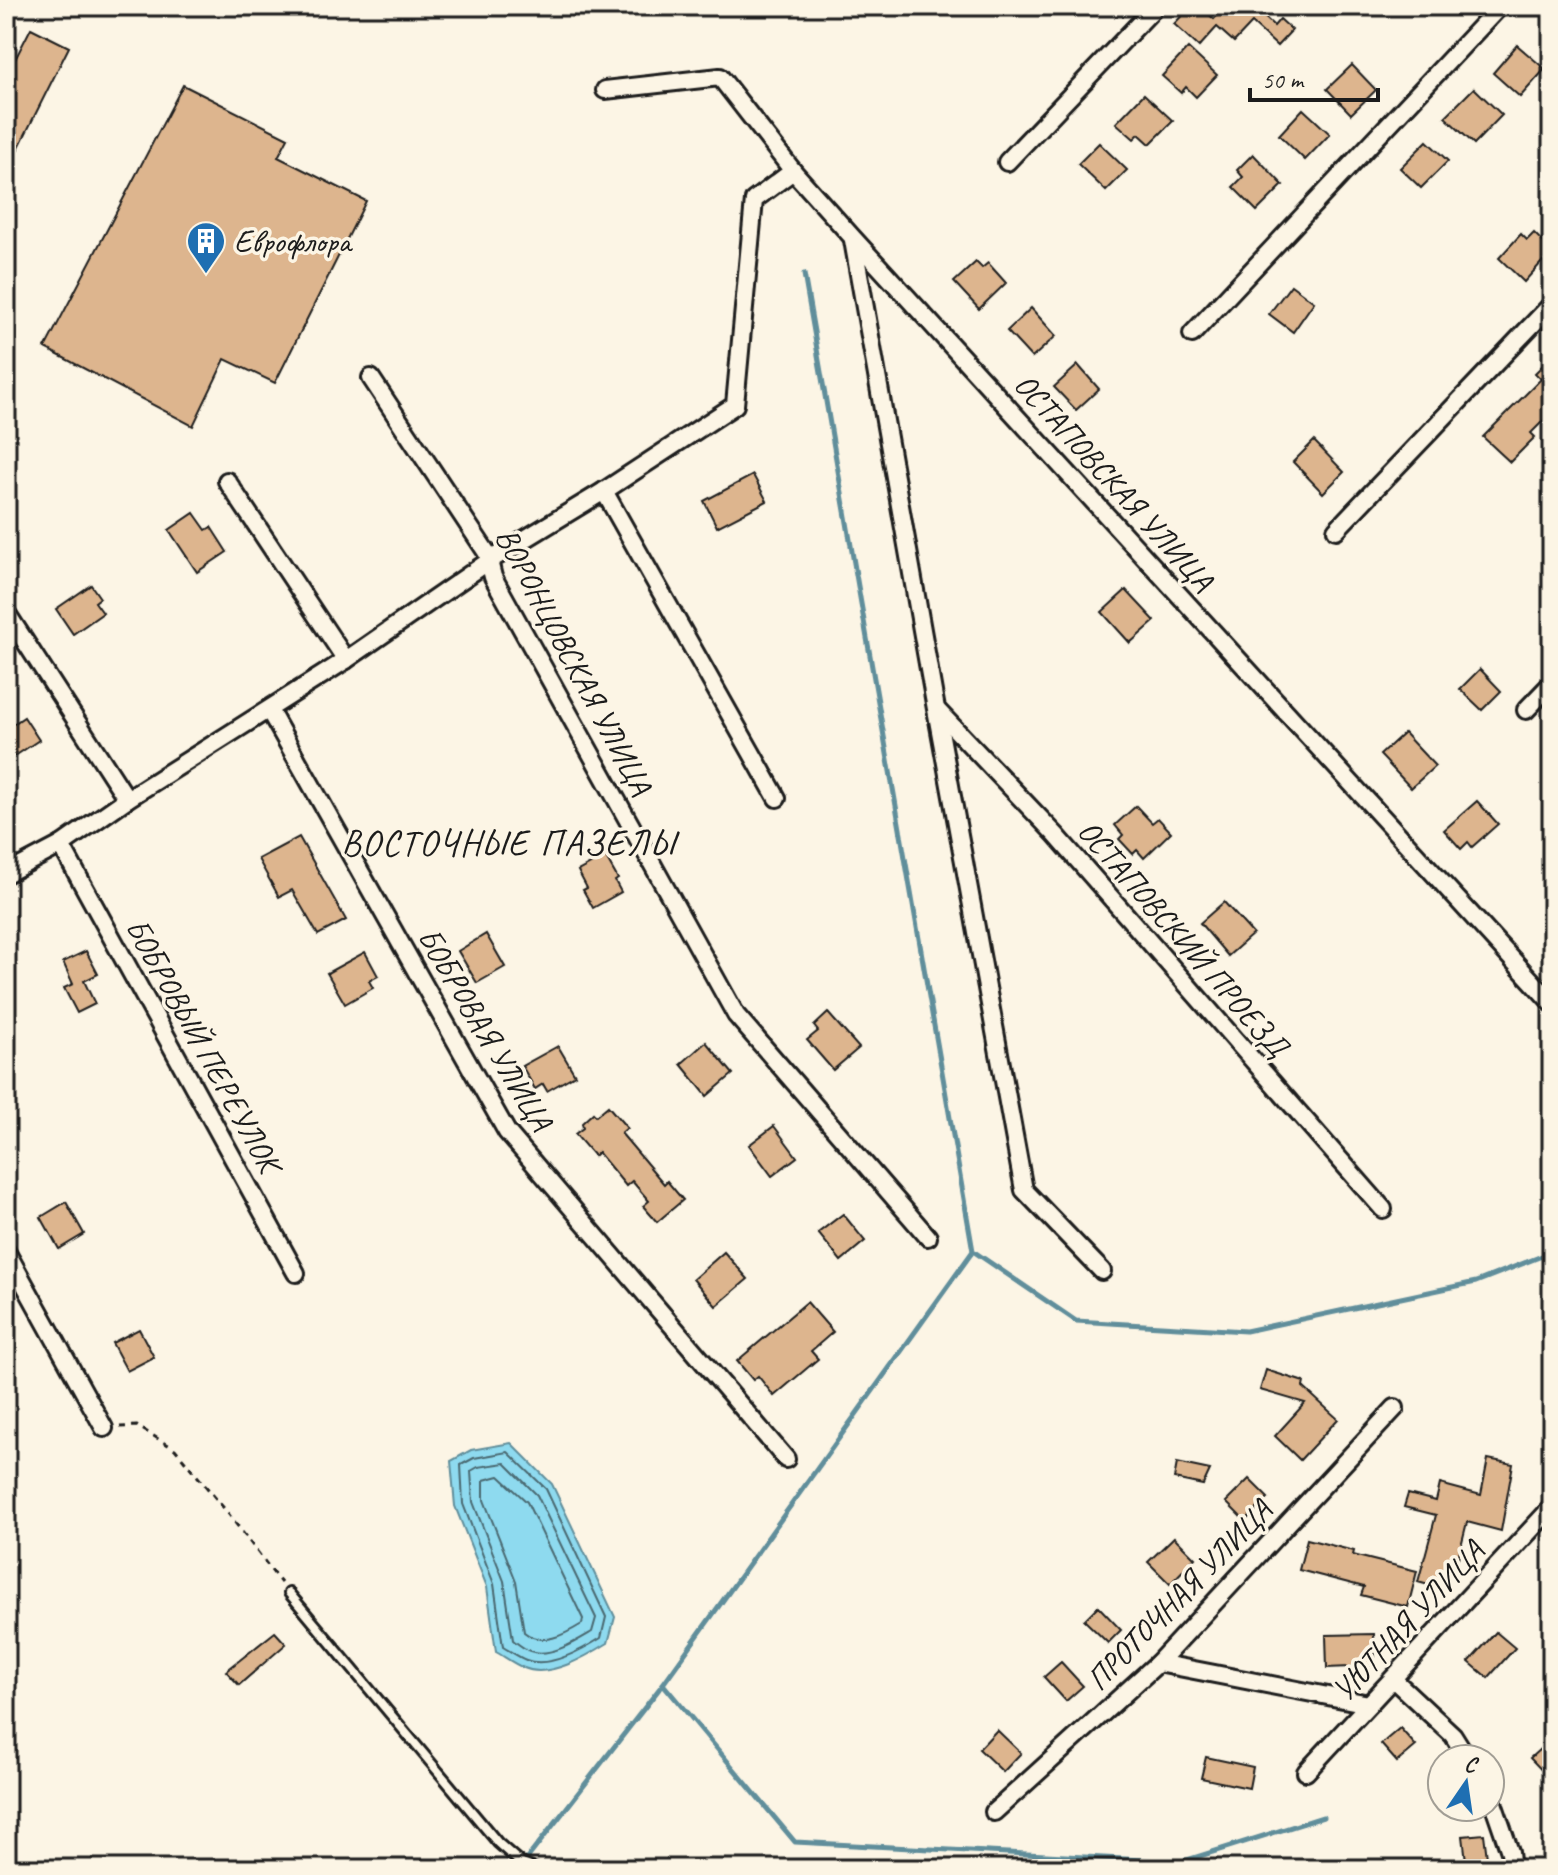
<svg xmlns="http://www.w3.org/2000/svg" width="1558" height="1875" font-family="Caveat,sans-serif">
<rect width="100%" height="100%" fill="#fcf5e5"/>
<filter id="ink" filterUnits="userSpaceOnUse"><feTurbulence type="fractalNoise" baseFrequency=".0125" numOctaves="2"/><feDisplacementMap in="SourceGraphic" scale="16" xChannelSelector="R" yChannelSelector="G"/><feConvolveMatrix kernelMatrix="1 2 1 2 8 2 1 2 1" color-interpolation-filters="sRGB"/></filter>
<g filter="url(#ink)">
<path fill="#8edaef" stroke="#608e9b" stroke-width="2" d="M511 1443 552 1484 615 1617 608 1643C587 1656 549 1679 524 1668 514 1664 505 1657 496 1652L487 1587 455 1506 451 1461 471 1450Z"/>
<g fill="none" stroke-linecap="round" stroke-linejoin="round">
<g stroke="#4a6870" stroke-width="2">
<path d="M508 1452 546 1489 606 1617 601 1638C582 1650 549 1669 526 1660 518 1657 510 1651 503 1647L494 1584 463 1504 461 1465 474 1458Z"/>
<path d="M505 1463 537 1495 596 1618 592 1632C575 1642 550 1658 530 1651 524 1649 518 1644 513 1640L504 1581 473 1502 471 1471 478 1467Z"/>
<path d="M499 1476 527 1502 583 1619 582 1624C564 1635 542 1647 524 1632L516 1581 484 1500V1480Z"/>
</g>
<g stroke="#608e9b" stroke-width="5">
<path d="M973 1251 1076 1321 1246 1331 1476 1282 1552 1252"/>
<path d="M663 1684 795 1842 1181 1862 1323 1817"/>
<path d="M519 1869 663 1684 973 1251 804 274"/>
</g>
</g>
<g fill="#ddb58e" stroke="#1c1c1c" stroke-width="2">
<path d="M1191 6H1200L1214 19 1226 6H1253L1274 26 1280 19 1292 30 1277 46 1252 23 1234 42 1217 27 1199 47 1174 24Z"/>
<path d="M31 28 69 47 6 173V77Z"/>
<path d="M1517 45 1545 69 1520 97 1493 73Z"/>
<path d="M1188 48 1217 75 1196 97 1186 87 1181 93 1162 76Z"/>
<path d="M1352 65 1376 90 1351 114 1327 89Z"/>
<path d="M183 85 288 138 278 157 366 201 275 383 225 359 193 426 45 348Z"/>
<path d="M1474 88 1502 115 1474 144 1445 117Z"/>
<path d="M1144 94 1173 121 1150 144 1139 134 1134 139 1116 123Z"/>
<path d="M1303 109 1330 134 1305 160 1279 135Z"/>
<path d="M1427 141 1448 161 1421 188 1400 168Z"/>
<path d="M1099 143 1127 170 1106 191 1078 164Z"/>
<path d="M1253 154 1283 185 1257 211 1233 187 1243 177 1237 170Z"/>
<path d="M1534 233 1552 251 1524 282 1499 258 1521 234 1527 240Z"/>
<path d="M976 262 982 268 988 263 1006 283 979 309 954 282Z"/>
<path d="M1291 285 1314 302 1293 332 1269 314Z"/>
<path d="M1031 308 1056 336 1032 358 1007 331Z"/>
<path d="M1552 356V412L1531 433 1535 437 1510 462 1483 437 1541 379 1535 373Z"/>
<path d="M1078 365 1099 389 1076 410 1054 387Z"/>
<path d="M1314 441 1344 472 1323 493 1293 462Z"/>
<path d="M753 475 767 501 717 527 704 501Z"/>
<path d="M194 513 206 530 211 527 227 552 197 572 169 530Z"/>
<path d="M91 585 100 598 95 602 103 613 73 634 56 609Z"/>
<path d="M1126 590 1155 621 1130 643 1102 612Z"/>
<path d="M1480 669 1501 691 1482 710 1460 689Z"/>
<path d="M24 717 39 740 6 762V729Z"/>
<path d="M1404 733 1435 766 1411 788 1380 755Z"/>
<path d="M1477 801 1498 824 1472 847 1468 842 1461 849 1444 830Z"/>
<path d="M1136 806 1152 823 1158 818 1171 832 1144 858 1137 850 1133 854 1119 839 1123 835 1115 825Z"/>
<path d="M299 837 346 920 318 935 292 890 279 897 258 859Z"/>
<path d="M605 856 618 879 615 881 621 892 593 908 583 890 587 888 578 871Z"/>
<path d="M1224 902 1253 934 1228 956 1200 923Z"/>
<path d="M486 934 505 967 477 983 458 951Z"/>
<path d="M86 951 98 974 84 981 95 1004 77 1013 64 988 73 984 63 962Z"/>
<path d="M365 952 378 976 369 981 373 988 345 1004 327 973Z"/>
<path d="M828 1013 859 1048 833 1070 807 1040 818 1031 814 1026Z"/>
<path d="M706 1042 733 1074 707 1096 681 1064Z"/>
<path d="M558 1046 575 1075 547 1091 543 1084 535 1089 522 1066Z"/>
<path d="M608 1106 627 1128 621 1133 664 1184 667 1181 683 1200 657 1222 643 1206 649 1201 632 1181 626 1186 598 1152 594 1156 575 1134 583 1128 582 1123 593 1113 596 1116Z"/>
<path d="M774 1126 797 1157 772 1176 749 1145Z"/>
<path d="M66 1202 84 1234 59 1249 41 1217Z"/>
<path d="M843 1214 865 1241 841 1261 818 1233Z"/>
<path d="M724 1252 748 1279 716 1306 693 1279Z"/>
<path d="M807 1302 833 1332 811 1351 818 1359 774 1396 758 1376 753 1380 737 1361Z"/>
<path d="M139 1329 154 1357 127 1371 112 1343Z"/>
<path d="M1266 1370 1304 1382 1303 1387 1338 1419 1300 1460 1275 1436 1305 1403 1260 1390Z"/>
<path d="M1488 1459 1513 1464 1501 1531 1467 1522 1457 1562 1454 1561 1446 1590 1418 1582 1436 1515 1404 1507 1408 1494 1436 1501 1440 1484 1481 1495Z"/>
<path d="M1177 1463 1210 1470 1203 1485 1174 1479Z"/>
<path d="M1249 1479 1268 1498 1245 1521 1226 1502Z"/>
<path d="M1174 1537 1195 1558 1170 1584 1148 1562Z"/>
<path d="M1307 1539 1354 1551 1353 1555 1417 1571 1408 1607 1361 1595 1364 1587 1299 1570Z"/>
<path d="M1098 1606 1121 1630 1108 1643 1084 1620Z"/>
<path d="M275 1632 286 1644 239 1685 226 1671Z"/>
<path d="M1496 1632 1515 1648 1488 1678 1469 1662Z"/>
<path d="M1374 1634 1375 1666 1327 1668 1326 1635Z"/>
<path d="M1061 1662 1083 1686 1066 1701 1044 1677Z"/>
<path d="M1400 1728 1416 1746 1397 1762 1381 1744Z"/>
<path d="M997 1730 1021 1753 1003 1772 979 1749Z"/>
<path d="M1552 1738V1781L1530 1758Z"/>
<path d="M1206 1757 1253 1767 1249 1788 1201 1778Z"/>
<path d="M1484 1834 1488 1866 1467 1869 1463 1836Z"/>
</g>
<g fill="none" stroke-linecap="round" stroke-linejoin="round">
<defs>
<g id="lane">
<path d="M6 16 11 6"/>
<path d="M289 1593 498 1843 522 1864 536 1869"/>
</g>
<g id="street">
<path d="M605 90 720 77 793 171 853 238 1552 1003"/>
<path d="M1007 162 1156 6"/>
<path d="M853 240 936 709 1024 1190 1102 1271"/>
<path d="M1192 334 1500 6"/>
<path d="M371 378 487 553 493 577 736 1015 928 1237"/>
<path d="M227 481 346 660"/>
<path d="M604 491 777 798"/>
<path d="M1336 530 1552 304"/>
<path d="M6 612 127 799"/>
<path d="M269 710 507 1132 786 1459"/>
<path d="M937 710 1056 835 1383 1209"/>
<path d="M1526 710 1552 683"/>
<path d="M61 845 296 1273"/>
<path d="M6 874 61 845 127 799 346 660 489 561 604 491 735 405 754 200 793 171"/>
<path d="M6 1251 104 1428"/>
<path d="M1158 1663 1369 1704"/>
<path d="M1393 1679 1453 1735 1468 1759"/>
<path d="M1306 1772 1552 1507"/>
<path d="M1490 1794 1510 1852 1512 1869"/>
<path d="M994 1812 1158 1663 1395 1408"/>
</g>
</defs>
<use href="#lane" stroke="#1c1c1c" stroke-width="14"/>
<use href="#street" stroke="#1c1c1c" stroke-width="22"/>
<path stroke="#1c1c1c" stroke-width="3" stroke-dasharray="6 6" stroke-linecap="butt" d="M120 1427 137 1426 175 1449 227 1512 281 1583"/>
<use href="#lane" stroke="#fcf5e5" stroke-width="8"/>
<use href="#street" stroke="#fcf5e5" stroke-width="16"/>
</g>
</g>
<defs>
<symbol id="building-pin" viewBox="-11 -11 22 30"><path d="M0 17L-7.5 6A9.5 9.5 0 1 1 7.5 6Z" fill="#1f6fb2" stroke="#fcf5e5"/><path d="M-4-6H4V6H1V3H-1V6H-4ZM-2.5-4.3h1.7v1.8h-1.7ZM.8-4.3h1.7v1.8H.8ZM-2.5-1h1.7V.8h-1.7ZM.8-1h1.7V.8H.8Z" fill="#fff"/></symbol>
</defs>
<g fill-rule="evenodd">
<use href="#building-pin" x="184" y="219" width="44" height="60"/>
</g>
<g text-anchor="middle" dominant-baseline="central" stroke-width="7" stroke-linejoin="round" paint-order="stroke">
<g font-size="32" fill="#1c1c1c" stroke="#fcf5e5" text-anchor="start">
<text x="234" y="241">Еврофлора</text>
</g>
<g font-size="32" fill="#1c1c1c" stroke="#fcf5e5">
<text transform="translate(1114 482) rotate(48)">ОСТАПОВСКАЯ УЛИЦА</text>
<text transform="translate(574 661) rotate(62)">ВОРОНЦОВСКАЯ УЛИЦА</text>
<text transform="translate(1183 938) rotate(49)">ОСТАПОВСКИЙ ПРОЕЗД</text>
<text transform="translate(485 1029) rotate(59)">БОБРОВАЯ УЛИЦА</text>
<text transform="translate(203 1045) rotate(61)">БОБРОВЫЙ ПЕРЕУЛОК</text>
<text transform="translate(1179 1595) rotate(-46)">ПРОТОЧНАЯ УЛИЦА</text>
<text transform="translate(1408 1621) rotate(-47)">УЮТНАЯ УЛИЦА</text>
</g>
<g font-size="36" letter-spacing="2" fill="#1c1c1c" stroke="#fcf5e5">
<text x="509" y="843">ВОСТОЧНЫЕ ПАЗЕЛЫ</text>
</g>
</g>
<rect width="1558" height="1875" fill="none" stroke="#fcf5e5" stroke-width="32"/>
<rect x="16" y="16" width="1526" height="1843" fill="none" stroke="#1c1c1c" stroke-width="3" filter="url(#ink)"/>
<g transform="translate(1466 1783) rotate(13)"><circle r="38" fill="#fcf5e5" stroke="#a29e95" stroke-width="2"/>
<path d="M0-6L14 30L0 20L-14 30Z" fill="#1f6fb2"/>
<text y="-12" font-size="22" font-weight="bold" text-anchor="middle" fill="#1c1c1c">С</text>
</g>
<path d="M1250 88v12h128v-12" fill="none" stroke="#1c1c1c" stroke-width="4"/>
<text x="1262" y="88" font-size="24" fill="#1c1c1c" stroke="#fcf5e5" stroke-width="6" paint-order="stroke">50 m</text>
</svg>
